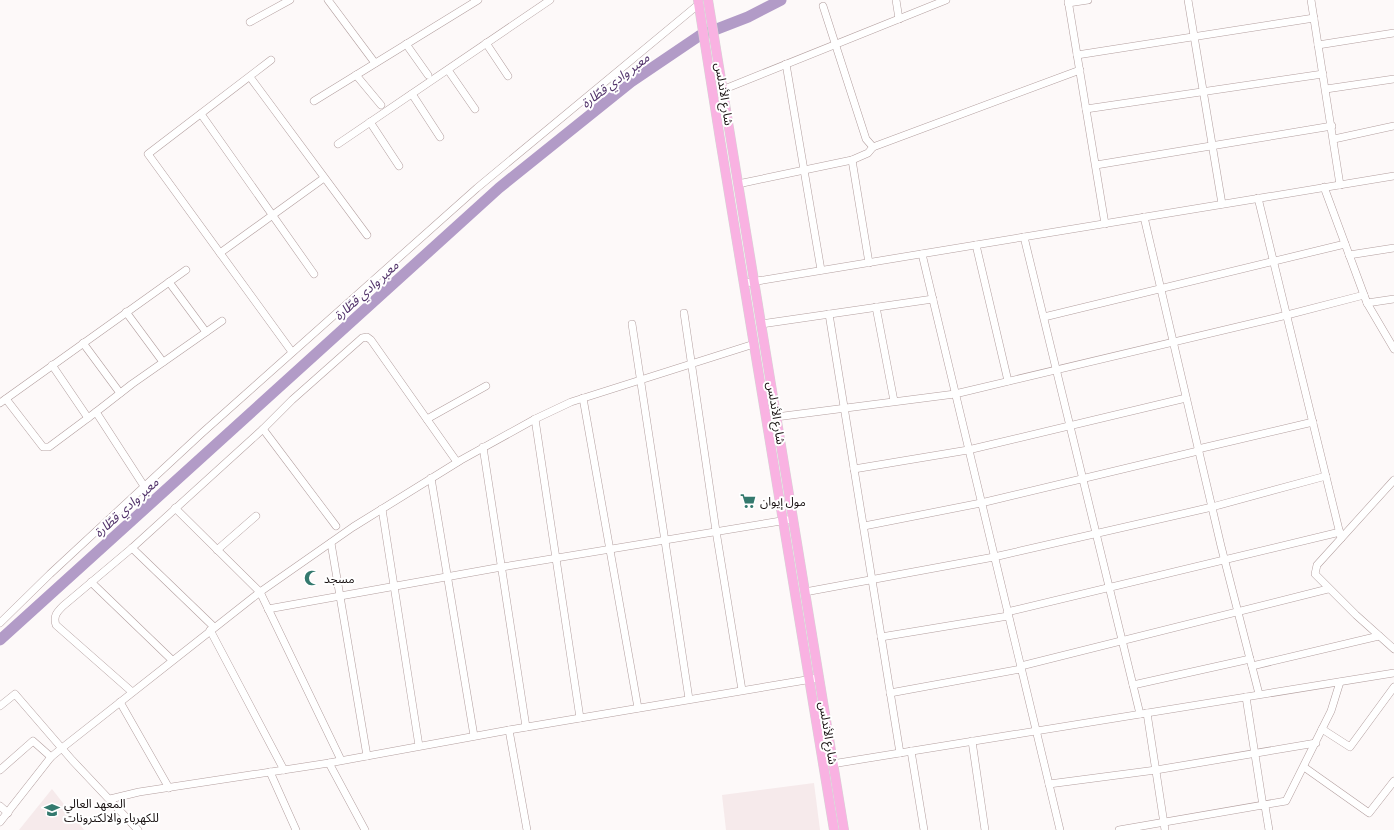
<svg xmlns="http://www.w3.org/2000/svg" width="1394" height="830" font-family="Commissioner,'Noto Sans Arabic',sans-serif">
<rect width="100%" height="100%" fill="#fdf9f9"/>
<g fill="#f6eaeb">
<path d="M814 783 820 830H726L722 795Z"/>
<path d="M52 789 84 830H19Z"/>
</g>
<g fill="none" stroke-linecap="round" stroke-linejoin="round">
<path stroke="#b29bc7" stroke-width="11" d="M0 640 499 188 631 82 699 36 748 17 781 0"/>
<defs>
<g id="minor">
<path d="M328 0 375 63"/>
<path d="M896 0 899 19"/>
<path d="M1068 0 1105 224"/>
<path d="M1188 0 1222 204"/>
<path d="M1311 0 1340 185"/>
<path d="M1068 3 1088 0"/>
<path d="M823 6 866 139 873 147 1080 70"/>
<path d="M250 22 290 0"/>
<path d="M486 43 508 76"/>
<path d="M406 44 428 75"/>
<path d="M1318 45 1394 33"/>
<path d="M1077 55 1314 18"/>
<path d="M271 60 148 154 292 352"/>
<path d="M786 64 821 270"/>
<path d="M448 70 475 109"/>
<path d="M356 75 381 105"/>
<path d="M250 77 367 235"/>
<path d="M1326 89 1394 79"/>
<path d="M722 90 946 0"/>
<path d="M412 94 440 137"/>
<path d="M314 101 478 0"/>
<path d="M1086 109 1323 74"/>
<path d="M201 114 314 274"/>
<path d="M370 122 399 166"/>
<path d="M1334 139 1394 126"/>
<path d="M338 144 550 0"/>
<path d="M852 160 869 263"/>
<path d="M1096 165 1332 126"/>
<path d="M738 184 852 160 868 153 873 147"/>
<path d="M1324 187 1367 303 1394 349"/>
<path d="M1258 198 1341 538"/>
<path d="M1144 217 1221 546 1259 694"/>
<path d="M1024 237 1140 714"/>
<path d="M976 245 1008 381"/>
<path d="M220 253 324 178"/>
<path d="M922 254 1060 830"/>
<path d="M1349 255 1394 248"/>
<path d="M169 282 206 332"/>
<path d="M745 283 1394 176"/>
<path d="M1367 303 1394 299"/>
<path d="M876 307 894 401"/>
<path d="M126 312 163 362"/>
<path d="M684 313 716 531 742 690"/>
<path d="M829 314 900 753"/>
<path d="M1044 317 1345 244"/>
<path d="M632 324 689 699"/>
<path d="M761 324 933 299"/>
<path d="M83 343 120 393"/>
<path d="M52 365 88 418"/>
<path d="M583 398 638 708"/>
<path d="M6 399 43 447H49L96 412"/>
<path d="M0 403 186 270"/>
<path d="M776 417 955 394 1287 315 1364 295"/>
<path d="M427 419 486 386"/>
<path d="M535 419 580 718"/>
<path d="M263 429 336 526"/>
<path d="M483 447 526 727"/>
<path d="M1198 449 1313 422"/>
<path d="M854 469 968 450 1186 398"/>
<path d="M431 478 474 736"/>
<path d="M1394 480 1317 565 1315 574 1356 615 1394 649"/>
<path d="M144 486 96 412 132 384 222 321"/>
<path d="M175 508 260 592 341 760"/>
<path d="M382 509 419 746"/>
<path d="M864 526 981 503 1198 451"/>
<path d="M331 543 367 756"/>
<path d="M132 548 214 627"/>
<path d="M217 550 256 516"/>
<path d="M91 582 172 660"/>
<path d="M805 592 994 557 1212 507 1326 476"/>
<path d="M268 609 496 568 793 519"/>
<path d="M1007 612 1340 532"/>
<path d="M0 623 50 574 202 433 477 188 699 4"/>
<path d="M210 630 284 770"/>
<path d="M881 637 1008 616"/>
<path d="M1021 666 1328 589"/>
<path d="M1252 666 1379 636"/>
<path d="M1133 685 1250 659"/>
<path d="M131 691 56 625C53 616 57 612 63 606L132 548 263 429 292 400 362 338 367 337 371 340 457 462"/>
<path d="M890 693 1021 669"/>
<path d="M1246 697 1263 806"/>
<path d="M120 702 169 788"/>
<path d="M0 706 15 694 72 760 138 830"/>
<path d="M1147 713 1165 830"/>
<path d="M1322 729 1350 747 1394 687"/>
<path d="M509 730 527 830"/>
<path d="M972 741 985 830"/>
<path d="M911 751 924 830"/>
<path d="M329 763 365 830"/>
<path d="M832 764 1394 673"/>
<path d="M1304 767 1369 813 1394 781"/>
<path d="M0 770 33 741 51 757"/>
<path d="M270 772 296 830"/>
<path d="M1049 784 1156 770 1316 743"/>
<path d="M110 799 139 792 329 763 509 730 818 678"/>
<path d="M0 806 8 813"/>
<path d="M1265 806 1269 830"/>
<path d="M0 822 51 757 62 748 260 592 353 527 461 460 535 419 571 402 754 344"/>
<path d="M1119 830 1286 801 1331 711 1340 682"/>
</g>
<g id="major">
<path d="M698 0 720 139 834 830"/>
<path d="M708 0 844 830"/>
</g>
</defs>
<use href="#minor" stroke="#b39f9f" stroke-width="8"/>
<use href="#major" stroke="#d5d4d4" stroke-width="10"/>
<use href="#minor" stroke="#fff" stroke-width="7"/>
<use href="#major" stroke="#f9b2e2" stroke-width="9"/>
</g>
<defs>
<symbol id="supermarket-bare" viewBox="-9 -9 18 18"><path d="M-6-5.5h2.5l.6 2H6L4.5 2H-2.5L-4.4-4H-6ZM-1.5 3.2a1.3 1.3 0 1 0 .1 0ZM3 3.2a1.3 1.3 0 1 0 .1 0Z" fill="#34796e" stroke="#fff" stroke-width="2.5" paint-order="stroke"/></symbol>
<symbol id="mosque-bare" viewBox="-9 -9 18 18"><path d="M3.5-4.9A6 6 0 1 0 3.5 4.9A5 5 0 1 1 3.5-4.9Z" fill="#34796e" stroke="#fff" stroke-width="2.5" paint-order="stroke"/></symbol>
<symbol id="university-bare" viewBox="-9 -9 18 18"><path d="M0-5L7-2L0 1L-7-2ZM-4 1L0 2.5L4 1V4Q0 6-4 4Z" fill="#34796e" stroke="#fff" stroke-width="2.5" paint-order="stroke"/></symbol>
</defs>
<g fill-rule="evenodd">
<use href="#supermarket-bare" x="737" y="490" width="22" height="22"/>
<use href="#mosque-bare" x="301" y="567" width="22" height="22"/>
<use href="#university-bare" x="41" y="799" width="22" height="22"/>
</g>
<g text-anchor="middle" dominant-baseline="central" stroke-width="4" stroke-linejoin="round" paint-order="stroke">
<g font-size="12" fill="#171010" stroke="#fff">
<text transform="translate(725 94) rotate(81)">شارع الأندلس</text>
<text transform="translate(777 413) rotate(81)">شارع الأندلس</text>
<text transform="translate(829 733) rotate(81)">شارع الأندلس</text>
</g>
<g font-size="12" fill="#171010" stroke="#fff" text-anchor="start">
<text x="760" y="501">مول إيوان</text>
<text x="324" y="578">مسجد</text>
<text x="64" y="803">المعهد العالي<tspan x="64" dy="14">للكهرباء والالكترونات</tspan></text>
</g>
<g font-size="13" font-style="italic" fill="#503169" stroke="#fff">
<text transform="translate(615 80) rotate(-37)">معبر وادي قطّارة</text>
<text transform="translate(366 290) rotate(-42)">معبر وادي قطّارة</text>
<text transform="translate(126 507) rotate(-42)">معبر وادي قطّارة</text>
</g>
</g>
</svg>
